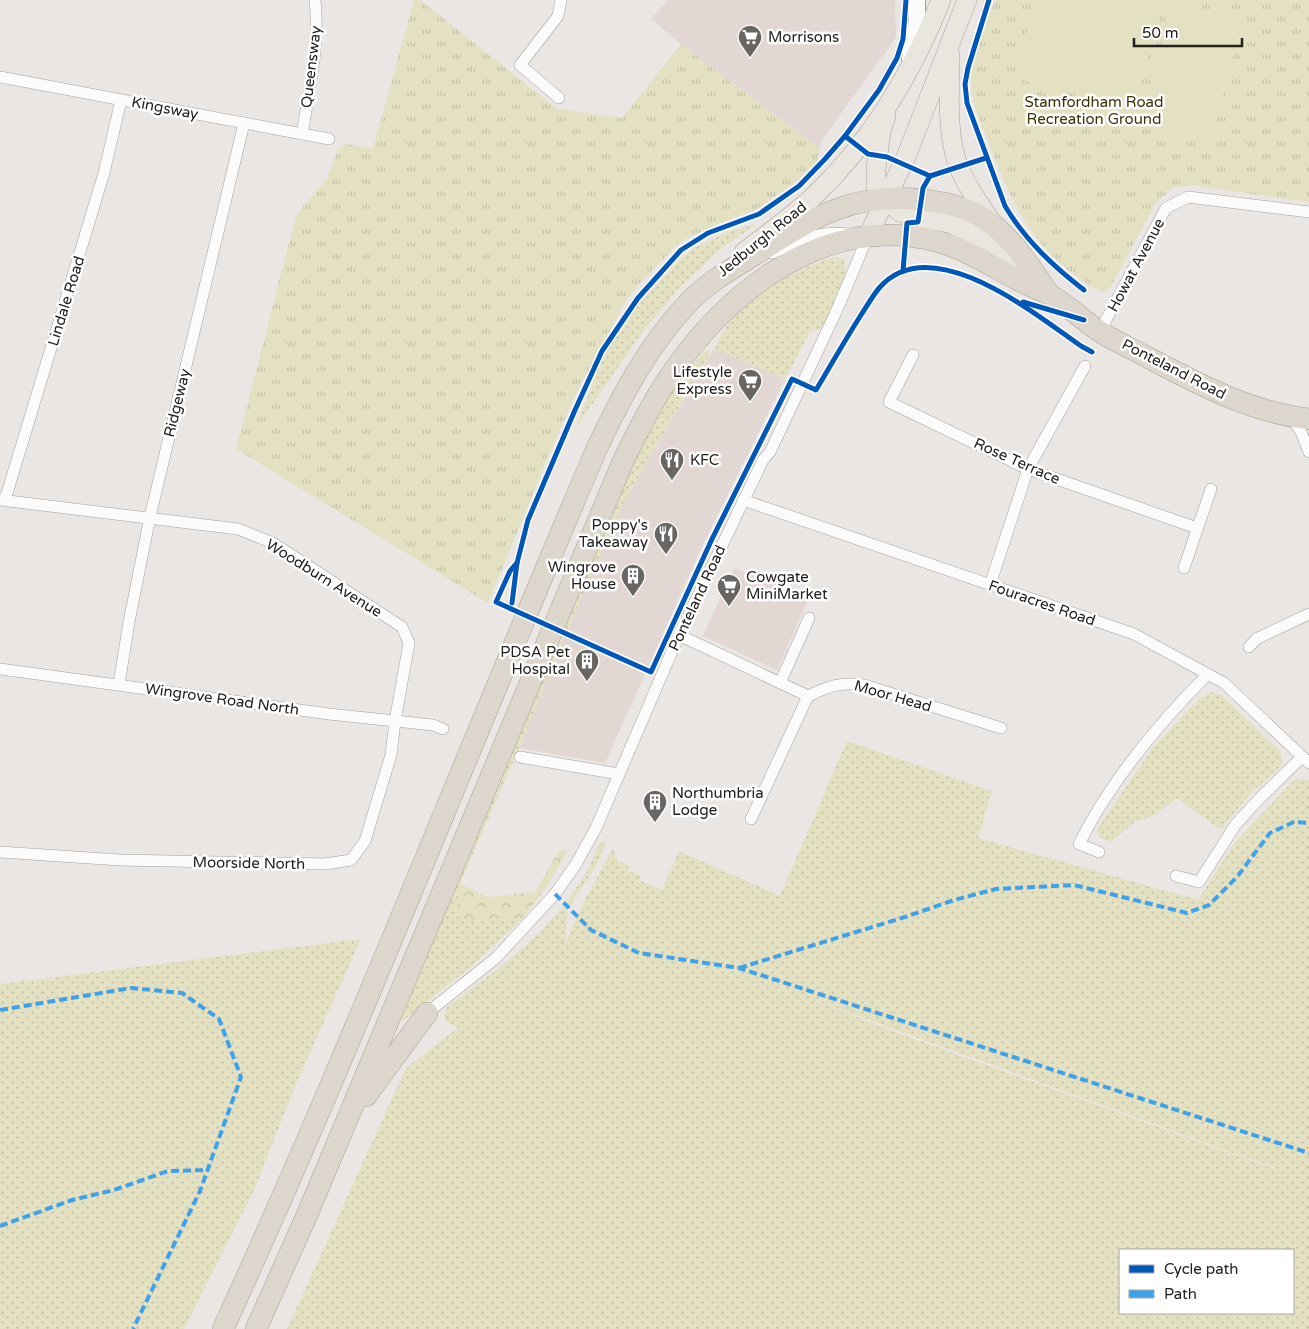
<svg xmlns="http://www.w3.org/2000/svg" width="1309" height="1329" font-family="'Varela Round',sans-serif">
<defs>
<pattern id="grass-dots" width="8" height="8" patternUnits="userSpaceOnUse" patternTransform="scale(1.25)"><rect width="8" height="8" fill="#e4e0c2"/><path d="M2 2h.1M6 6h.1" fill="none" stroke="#c3c0a6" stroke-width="1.8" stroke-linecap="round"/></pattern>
<pattern id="forest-crowns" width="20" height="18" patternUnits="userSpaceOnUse" patternTransform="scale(1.25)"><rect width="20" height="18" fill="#e4e0c2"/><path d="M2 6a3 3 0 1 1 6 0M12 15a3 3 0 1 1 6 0" fill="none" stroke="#c3c0a6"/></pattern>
<pattern id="park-tufts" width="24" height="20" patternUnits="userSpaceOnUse" patternTransform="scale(1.25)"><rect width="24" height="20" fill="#e4e0c2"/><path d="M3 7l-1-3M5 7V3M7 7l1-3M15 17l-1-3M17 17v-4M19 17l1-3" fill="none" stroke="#c3c0a6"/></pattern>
</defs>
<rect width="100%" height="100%" fill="#eae6e4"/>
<g fill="#e2d7d2">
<path d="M668 0H895L896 37 822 140 820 149 681 44 651 19Z"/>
<path d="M714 349 785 379 704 542 605 763 519 748 564 637 621 508 643 468Z"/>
<path d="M734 568 810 596 777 670 703 636Z"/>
</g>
<g fill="url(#grass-dots)" fill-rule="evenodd">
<path d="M758 223 720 249 677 291 644 330 575 429 605 352 640 302 690 250 725 233Z"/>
<path d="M832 257 844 259C852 274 829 314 822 328L810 332 785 379 714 349C720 339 726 325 734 316 761 288 797 270 832 257Z"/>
<path d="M706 350 711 352 643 468 621 508 564 637 519 748 460 884 457 908 466 920 522 919 473 965 404 1020 400 1019 633 460 659 411 678 381Z"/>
<path d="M1210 692 1221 695 1280 751 1282 758 1281 766 1250 794 1221 830 1177 798 1155 815 1136 821 1110 842 1101 838 1097 834 1098 828 1154 746 1200 698Z"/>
<path d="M847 741 992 791 978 838 1198 900 1235 842 1295 779 1309 780V1329H287L406 1068 458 1028 447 1022 444 1016 447 1007C494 972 544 937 577 887 587 873 593 858 600 843L607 842 595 867 567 911 566 943 584 901 613 848 618 861 629 866 627 870 641 876 639 880 662 890 679 851 780 896ZM811 999 1275 1168V1169L893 1031ZM1120 1250H1293V1313H1120Z"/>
<path d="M361 939 296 1084 254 1190 184 1329H0V984Z"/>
</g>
<path fill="url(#forest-crowns)" d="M560 849 567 851 548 885 522 919 466 920 457 908 460 884 488 897 535 892Z"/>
<g fill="url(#park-tufts)">
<path d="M414 0H420L557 109 622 118 681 44 820 149 817 163 791 186 755 210 717 224 681 241 638 285 623 306 575 396 555 440 488 603 236 449 296 216 327 178 338 150 345 144 373 149Z"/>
<path d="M995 0H1309V202L1189 185 1172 188 1156 203 1110 288 1103 292C1092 288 1083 281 1074 274 1027 241 1007 191 987 139 980 121 970 100 971 80 974 53 986 26 995 0Z"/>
</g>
<g fill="#e4e0c2">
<path d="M1035 0H1164L1134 110 1014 78Z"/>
<path d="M1173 1 1243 19 1209 145 1139 126Z"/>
</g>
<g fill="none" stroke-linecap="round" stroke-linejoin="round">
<defs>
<g id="street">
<path d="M0 77 329 139"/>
<path d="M559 98 520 65 558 16 561 0"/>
<path d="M302 134C309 91 320 44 315 0"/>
<path d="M772 253C803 242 813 230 849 234"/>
<path d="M1100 331 1166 208 1188 197 1309 212"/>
<path d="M913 355 889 402 1028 469 1197 528"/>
<path d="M1292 417 1301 432 1309 452"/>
<path d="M0 500 238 529 273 543 402 627 409 643 395 721 391 755 365 841 351 860 325 864 120 860 0 852"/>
<path d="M5 500 104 173 121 100"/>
<path d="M743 500 1134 634 1224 683 1309 763"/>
<path d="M1184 568 1211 489"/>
<path d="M990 585 1028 469 1085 366"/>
<path d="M679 635 808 696C829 686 840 682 864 685L1001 728"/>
<path d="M1249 647 1256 639 1309 614"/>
<path d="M0 669 329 714 433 725 443 729"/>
<path d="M780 683 809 618"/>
<path d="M119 684 129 622 150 517 244 123"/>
<path d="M520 757 619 774"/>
<path d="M751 819 808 696"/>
<path d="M1099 852 1079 844C1111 780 1157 725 1208 674"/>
<path d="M1176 876 1199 882 1236 824 1259 799 1302 757"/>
<path d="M427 1013 496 958 555 894 576 864 596 828 679 635 763 460 770 452 836 312 868 236"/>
</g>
<path id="secondary" d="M910 58 917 21V0"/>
<g id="primary">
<path d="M950 55C950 90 946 128 957 162 964 183 981 206 993 224"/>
<path d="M886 116 881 132 876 168V186L879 192 900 212 919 218 949 223 994 244 1000 251 1019 281"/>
<path d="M868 236 906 157 967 0"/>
<path d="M744 252C767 234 791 217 813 197 871 142 912 74 941 0"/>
</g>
<g id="highway">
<path d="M366 1096 427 1013"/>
<path d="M223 1329C356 1039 471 741 597 448 622 395 649 344 689 302 708 282 731 270 754 255 812 218 853 191 925 200 946 203 965 207 983 218 1012 236 1030 267 1049 294"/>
<path d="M256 1329 307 1215 624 459C637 433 650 406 666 382 724 294 823 212 936 241 966 249 991 266 1018 280 1028 285 1039 289 1048 294 1067 304 1082 320 1099 331 1114 341 1131 348 1147 357 1198 384 1250 412 1309 419"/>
</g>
</defs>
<use href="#street" stroke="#a3a09e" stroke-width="12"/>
<use href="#secondary" stroke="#a3a09e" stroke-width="18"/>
<use href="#primary" stroke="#aaa296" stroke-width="20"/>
<use href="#highway" stroke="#aaa296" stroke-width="22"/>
<use href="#street" stroke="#fcfbfb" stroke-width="11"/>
<use href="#secondary" stroke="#fcfbfb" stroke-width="16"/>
<use href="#primary" stroke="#e9e5df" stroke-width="19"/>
<use href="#highway" stroke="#dcd6cc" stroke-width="21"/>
<g stroke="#3ea2ea" stroke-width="4" stroke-dasharray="8 4" stroke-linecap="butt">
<path d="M555 894 591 930 639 953 739 968 1309 1153"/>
<path d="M739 968 905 917 954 900 996 889 1074 885 1187 913 1209 905 1237 877 1270 833 1294 822 1309 823"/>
<path d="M0 1010 131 988 182 993 219 1019 241 1077 200 1191 133 1329"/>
<path d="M0 1226 72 1200 114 1190 168 1171 208 1170"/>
</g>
<defs>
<g id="cycleway">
<path d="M989 0 968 68 965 84 967 103 1005 206C1025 240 1053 266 1084 290"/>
<path d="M845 136 868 154 887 157 930 176 986 158"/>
<path d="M903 271 907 223 918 222 923 188 930 176"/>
<path d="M1023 302 1084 320"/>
<path d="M517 563 510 571 496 602 651 672 712 539 792 379 816 390C831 365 845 340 861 315 867 306 873 295 880 287 932 229 1036 315 1081 346L1092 352"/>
<path d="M512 603 517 563 528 520 575 410 602 351 638 298 681 250 708 233 759 214 799 186 825 159 845 136 879 90 897 58 903 39 906 0"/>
</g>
</defs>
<use href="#cycleway" stroke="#fff" stroke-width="8"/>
<use href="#cycleway" stroke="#0057b8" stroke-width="5"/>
</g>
<defs>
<symbol id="supermarket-pin" viewBox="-11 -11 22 30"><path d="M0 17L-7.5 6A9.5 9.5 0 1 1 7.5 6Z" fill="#696563" stroke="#fff"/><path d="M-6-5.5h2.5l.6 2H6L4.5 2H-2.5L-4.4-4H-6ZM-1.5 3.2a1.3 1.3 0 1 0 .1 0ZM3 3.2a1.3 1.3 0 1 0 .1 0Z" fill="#fff"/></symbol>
<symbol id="restaurant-pin" viewBox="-11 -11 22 30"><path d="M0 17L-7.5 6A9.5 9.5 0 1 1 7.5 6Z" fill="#696563" stroke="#fff"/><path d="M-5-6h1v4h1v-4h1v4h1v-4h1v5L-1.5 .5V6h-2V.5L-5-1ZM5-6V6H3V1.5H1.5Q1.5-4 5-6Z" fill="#fff"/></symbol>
<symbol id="building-pin" viewBox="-11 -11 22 30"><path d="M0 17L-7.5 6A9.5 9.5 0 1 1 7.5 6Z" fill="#696563" stroke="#fff"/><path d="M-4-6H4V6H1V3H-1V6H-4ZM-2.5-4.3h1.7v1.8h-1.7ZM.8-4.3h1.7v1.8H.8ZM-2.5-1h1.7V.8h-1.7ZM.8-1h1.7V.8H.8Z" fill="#fff"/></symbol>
</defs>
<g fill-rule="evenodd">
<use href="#supermarket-pin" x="736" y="23" width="28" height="38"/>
<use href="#supermarket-pin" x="736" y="367" width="28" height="38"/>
<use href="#restaurant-pin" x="658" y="446" width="28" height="38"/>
<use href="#restaurant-pin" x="652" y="520" width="28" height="38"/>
<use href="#building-pin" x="619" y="562" width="28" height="38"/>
<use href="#supermarket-pin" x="715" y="572" width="28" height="38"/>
<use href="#building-pin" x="573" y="647" width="28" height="38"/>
<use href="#building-pin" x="641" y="788" width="28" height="38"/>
</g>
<g text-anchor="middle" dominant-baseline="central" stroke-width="5" stroke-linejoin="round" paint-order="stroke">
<g font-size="15" fill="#23201e" stroke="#fff" text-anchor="start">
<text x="768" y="37">Morrisons</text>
<text x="732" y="372" text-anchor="end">Lifestyle<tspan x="732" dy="17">Express</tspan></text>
<text x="690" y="460">KFC</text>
<text x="648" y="525" text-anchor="end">Poppy's<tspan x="648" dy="17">Takeaway</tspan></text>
<text x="616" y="567" text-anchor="end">Wingrove<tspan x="616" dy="17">House</tspan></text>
<text x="746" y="577">Cowgate<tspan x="746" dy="17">MiniMarket</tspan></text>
<text x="570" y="652" text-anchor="end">PDSA Pet<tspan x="570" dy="17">Hospital</tspan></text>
<text x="672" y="793">Northumbria<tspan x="672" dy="17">Lodge</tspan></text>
</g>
<g font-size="15" fill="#23201e" stroke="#fff">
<text transform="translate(311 67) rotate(-83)">Queensway</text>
<text transform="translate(165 108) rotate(11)">Kingsway</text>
<text transform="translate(762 239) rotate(-39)">Jedburgh Road</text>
<text transform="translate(1136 265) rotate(-62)">Howat Avenue</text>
<text transform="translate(66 301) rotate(-73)">Lindale Road</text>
<text transform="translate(1174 369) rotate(27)">Ponteland Road</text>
<text transform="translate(177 403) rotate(-76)">Ridgeway</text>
<text transform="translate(1017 461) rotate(24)">Rose Terrace</text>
<text transform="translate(324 578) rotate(32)">Woodburn Avenue</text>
<text transform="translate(697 598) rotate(-65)">Ponteland Road</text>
<text transform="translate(1042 603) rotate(19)">Fouracres Road</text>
<text transform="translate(893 696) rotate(16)">Moor Head</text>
<text transform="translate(222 699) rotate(8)">Wingrove Road North</text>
<text transform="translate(249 863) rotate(1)">Moorside North</text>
</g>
<g font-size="15" fill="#383408" stroke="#fff">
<text x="1094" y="102">Stamfordham Road<tspan x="1094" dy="17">Recreation Ground</tspan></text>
</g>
</g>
<rect x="1119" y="1249" width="175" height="65" fill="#ffffff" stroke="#a7a6a5"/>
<rect x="1129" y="1265" width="25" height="8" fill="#0057b8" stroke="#a7a6a5"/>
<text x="1164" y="1274" font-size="15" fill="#23201e">Cycle path</text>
<rect x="1129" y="1290" width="25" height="8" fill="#3ea2ea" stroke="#a7a6a5"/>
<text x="1164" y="1299" font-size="15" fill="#23201e">Path</text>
<path d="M1134 38v8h108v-8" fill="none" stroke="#23201e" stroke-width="2.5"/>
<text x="1142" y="38" font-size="15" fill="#23201e" stroke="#ffffff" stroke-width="4" paint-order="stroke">50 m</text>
</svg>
